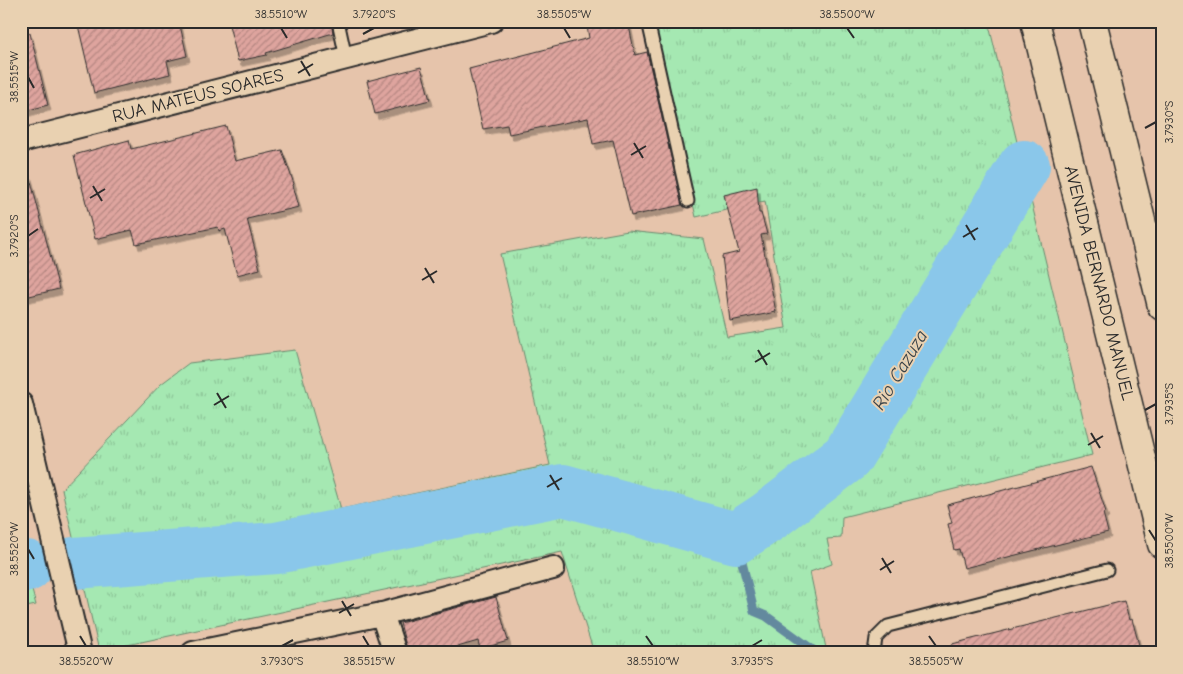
<svg xmlns="http://www.w3.org/2000/svg" width="1183" height="674" font-family="'Comic Neue',sans-serif">
<defs>
<pattern id="grass-tufts" width="24" height="20" patternUnits="userSpaceOnUse" patternTransform="scale(1.25)"><rect width="24" height="20" fill="#a5e8b2"/><path d="M3 7l-1-3M5 7V3M7 7l1-3M15 17l-1-3M17 17v-4M19 17l1-3" fill="none" stroke="#8ec799"/></pattern>
<pattern id="building-hatch" width="6" height="6" patternUnits="userSpaceOnUse" patternTransform="scale(1.25)"><rect width="6" height="6" fill="#dea49e"/><path d="M-1 1l2-2M0 6l6-6M5 7l2-2" fill="none" stroke="#b48681"/></pattern>
<filter id="shadow"><feDropShadow dx="3" dy="5.5" stdDeviation="0" flood-color="#0004"/></filter>
</defs>
<rect width="100%" height="100%" fill="#e6c4ab"/>
<filter id="ink" filterUnits="userSpaceOnUse"><feTurbulence type="fractalNoise" baseFrequency=".02" numOctaves="2"/><feDisplacementMap in="SourceGraphic" scale="10" xChannelSelector="R" yChannelSelector="G"/><feConvolveMatrix kernelMatrix="1 2 1 2 8 2 1 2 1" color-interpolation-filters="sRGB"/></filter>
<g filter="url(#ink)">
<g fill="url(#grass-tufts)" stroke="#688a6e">
<path d="M653 21H988L1092 455 842 517 841 538 827 539 832 564 810 572 827 653H594L562 552 99 651 62 489 161 384 189 363 295 350 341 509 550 465 500 254 628 231 704 239 727 337 786 328 765 201 696 217Z"/>
<path d="M21 550 36 605 21 608Z"/>
</g>
<g fill="none" stroke-linecap="round" stroke-linejoin="round">
<path stroke="#64899e" stroke-width="9" d="M736 538 754 611 766 616 817 653"/>
<g stroke="#8ac7ea" stroke-width="52">
<path d="M74 563 276 548 563 490 736 538 768 517 847 457 1024 166"/>
<path d="M21 567 27 566"/>
</g>
</g>
<g fill="url(#building-hatch)" stroke="#2b2b2b" filter="url(#shadow)">
<path d="M77 21H179L187 56 167 61 170 74 94 93Z"/>
<path d="M228 21H331L333 33 266 53 267 55 238 61Z"/>
<path d="M606 21H628L635 55 647 52 682 205 631 216 613 140 593 144 588 118 509 134 507 125 483 129 469 69 589 38 587 26Z"/>
<path d="M30 33 48 105 21 112V34Z"/>
<path d="M421 67 430 100 375 114 367 81Z"/>
<path d="M226 126 235 161 282 150 294 184 293 185 299 207 247 219 260 269 237 275 225 229 219 231 218 227 136 244 132 230 95 239 74 155 129 140 131 149Z"/>
<path d="M29 174 59 289 21 298V175Z"/>
<path d="M757 187 759 213H761L767 234 761 235 776 312 730 321 722 256 739 252 724 195Z"/>
<path d="M1091 467 1106 512 1103 513 1108 532 964 568 959 549 954 550 948 524 952 523 947 505Z"/>
<path d="M496 597 508 641 480 649 478 641 437 653H408L400 623Z"/>
<path d="M1124 601 1129 620 1132 619 1139 645 1135 646 1137 653H953L952 644Z"/>
</g>
<g fill="none" stroke-linecap="round" stroke-linejoin="round">
<defs>
<g id="service">
<path d="M338 21 346 58"/>
<path d="M648 21 688 201"/>
<path d="M874 653 876 638 888 626 1107 570"/>
</g>
<g id="minor">
<path d="M21 141 491 21"/>
<path d="M21 404 80 653"/>
<path d="M382 614 395 653"/>
<path d="M193 653 382 614 553 568"/>
</g>
<g id="primary">
<path d="M1035 21 1162 544"/>
<path d="M1092 21 1162 306"/>
</g>
</defs>
<use href="#service" stroke="#2b2b2b" stroke-width="15"/>
<use href="#minor" stroke="#2b2b2b" stroke-width="26"/>
<use href="#primary" stroke="#2b2b2b" stroke-width="31"/>
<use href="#service" stroke="#e9d1b1" stroke-width="11"/>
<use href="#minor" stroke="#e9d1b1" stroke-width="22"/>
<use href="#primary" stroke="#e9d1b1" stroke-width="28"/>
</g>
</g>
<path fill="none" stroke="#2b2b2b" stroke-width="2" d="M281 28 287 38M564 28 570 38M847 28 854 38M363 34 374 28M301 61 310 76M298 73 313 64M28 77 34 88M1145 128 1156 122M634 143 643 158M631 155 646 146M93 186 102 201M90 198 105 189M966 225 975 240M28 236 38 229M963 237 978 228M425 268 434 283M422 280 437 271M758 350 767 365M755 362 770 353M217 393 226 408M214 405 229 396M1145 410 1156 404M1091 433 1100 448M1088 445 1103 436M550 475 559 490M547 487 562 478M1149 530 1156 541M28 549 34 559M882 558 891 573M880 570 894 561M342 601 351 616M339 613 354 604M80 636 86 646M363 636 369 646M646 636 653 646M929 636 936 646M282 646 293 640M752 646 762 640"/>
<g text-anchor="middle" dominant-baseline="central" stroke-width="4" stroke-linejoin="round" paint-order="stroke">
<g font-size="18" fill="#2b2b2b" stroke="#e9d1b1">
<text transform="translate(198 96) rotate(-14)">RUA MATEUS SOARES</text>
<text transform="translate(1099 283) rotate(76)">AVENIDA BERNARDO MANUEL</text>
</g>
<g font-size="19" font-style="italic" fill="#394248" stroke="#e9d1b1">
<text transform="translate(900 370) rotate(-59)">Rio Cazuza</text>
</g>
</g>
<rect width="1183" height="674" fill="none" stroke="#e9d1b1" stroke-width="55"/>
<rect x="28" y="28" width="1128" height="618" fill="none" stroke="#2b2b2b" stroke-width="2"/>
<g font-size="12" text-anchor="middle" fill="#2b2b2b">
<text x="281" y="18">38.5510°W</text>
<text x="374" y="18">3.7920°S</text>
<text x="564" y="18">38.5505°W</text>
<text x="847" y="18">38.5500°W</text>
<text transform="translate(14 77) rotate(-90)" y="4">38.5515°W</text>
<text transform="translate(1169 122) rotate(-90)" y="4">3.7930°S</text>
<text transform="translate(14 236) rotate(-90)" y="4">3.7920°S</text>
<text transform="translate(1169 404) rotate(-90)" y="4">3.7935°S</text>
<text transform="translate(1169 541) rotate(-90)" y="4">38.5500°W</text>
<text transform="translate(14 549) rotate(-90)" y="4">38.5520°W</text>
<text x="86" y="665">38.5520°W</text>
<text x="282" y="665">3.7930°S</text>
<text x="369" y="665">38.5515°W</text>
<text x="653" y="665">38.5510°W</text>
<text x="752" y="665">3.7935°S</text>
<text x="936" y="665">38.5505°W</text>
</g>
</svg>
